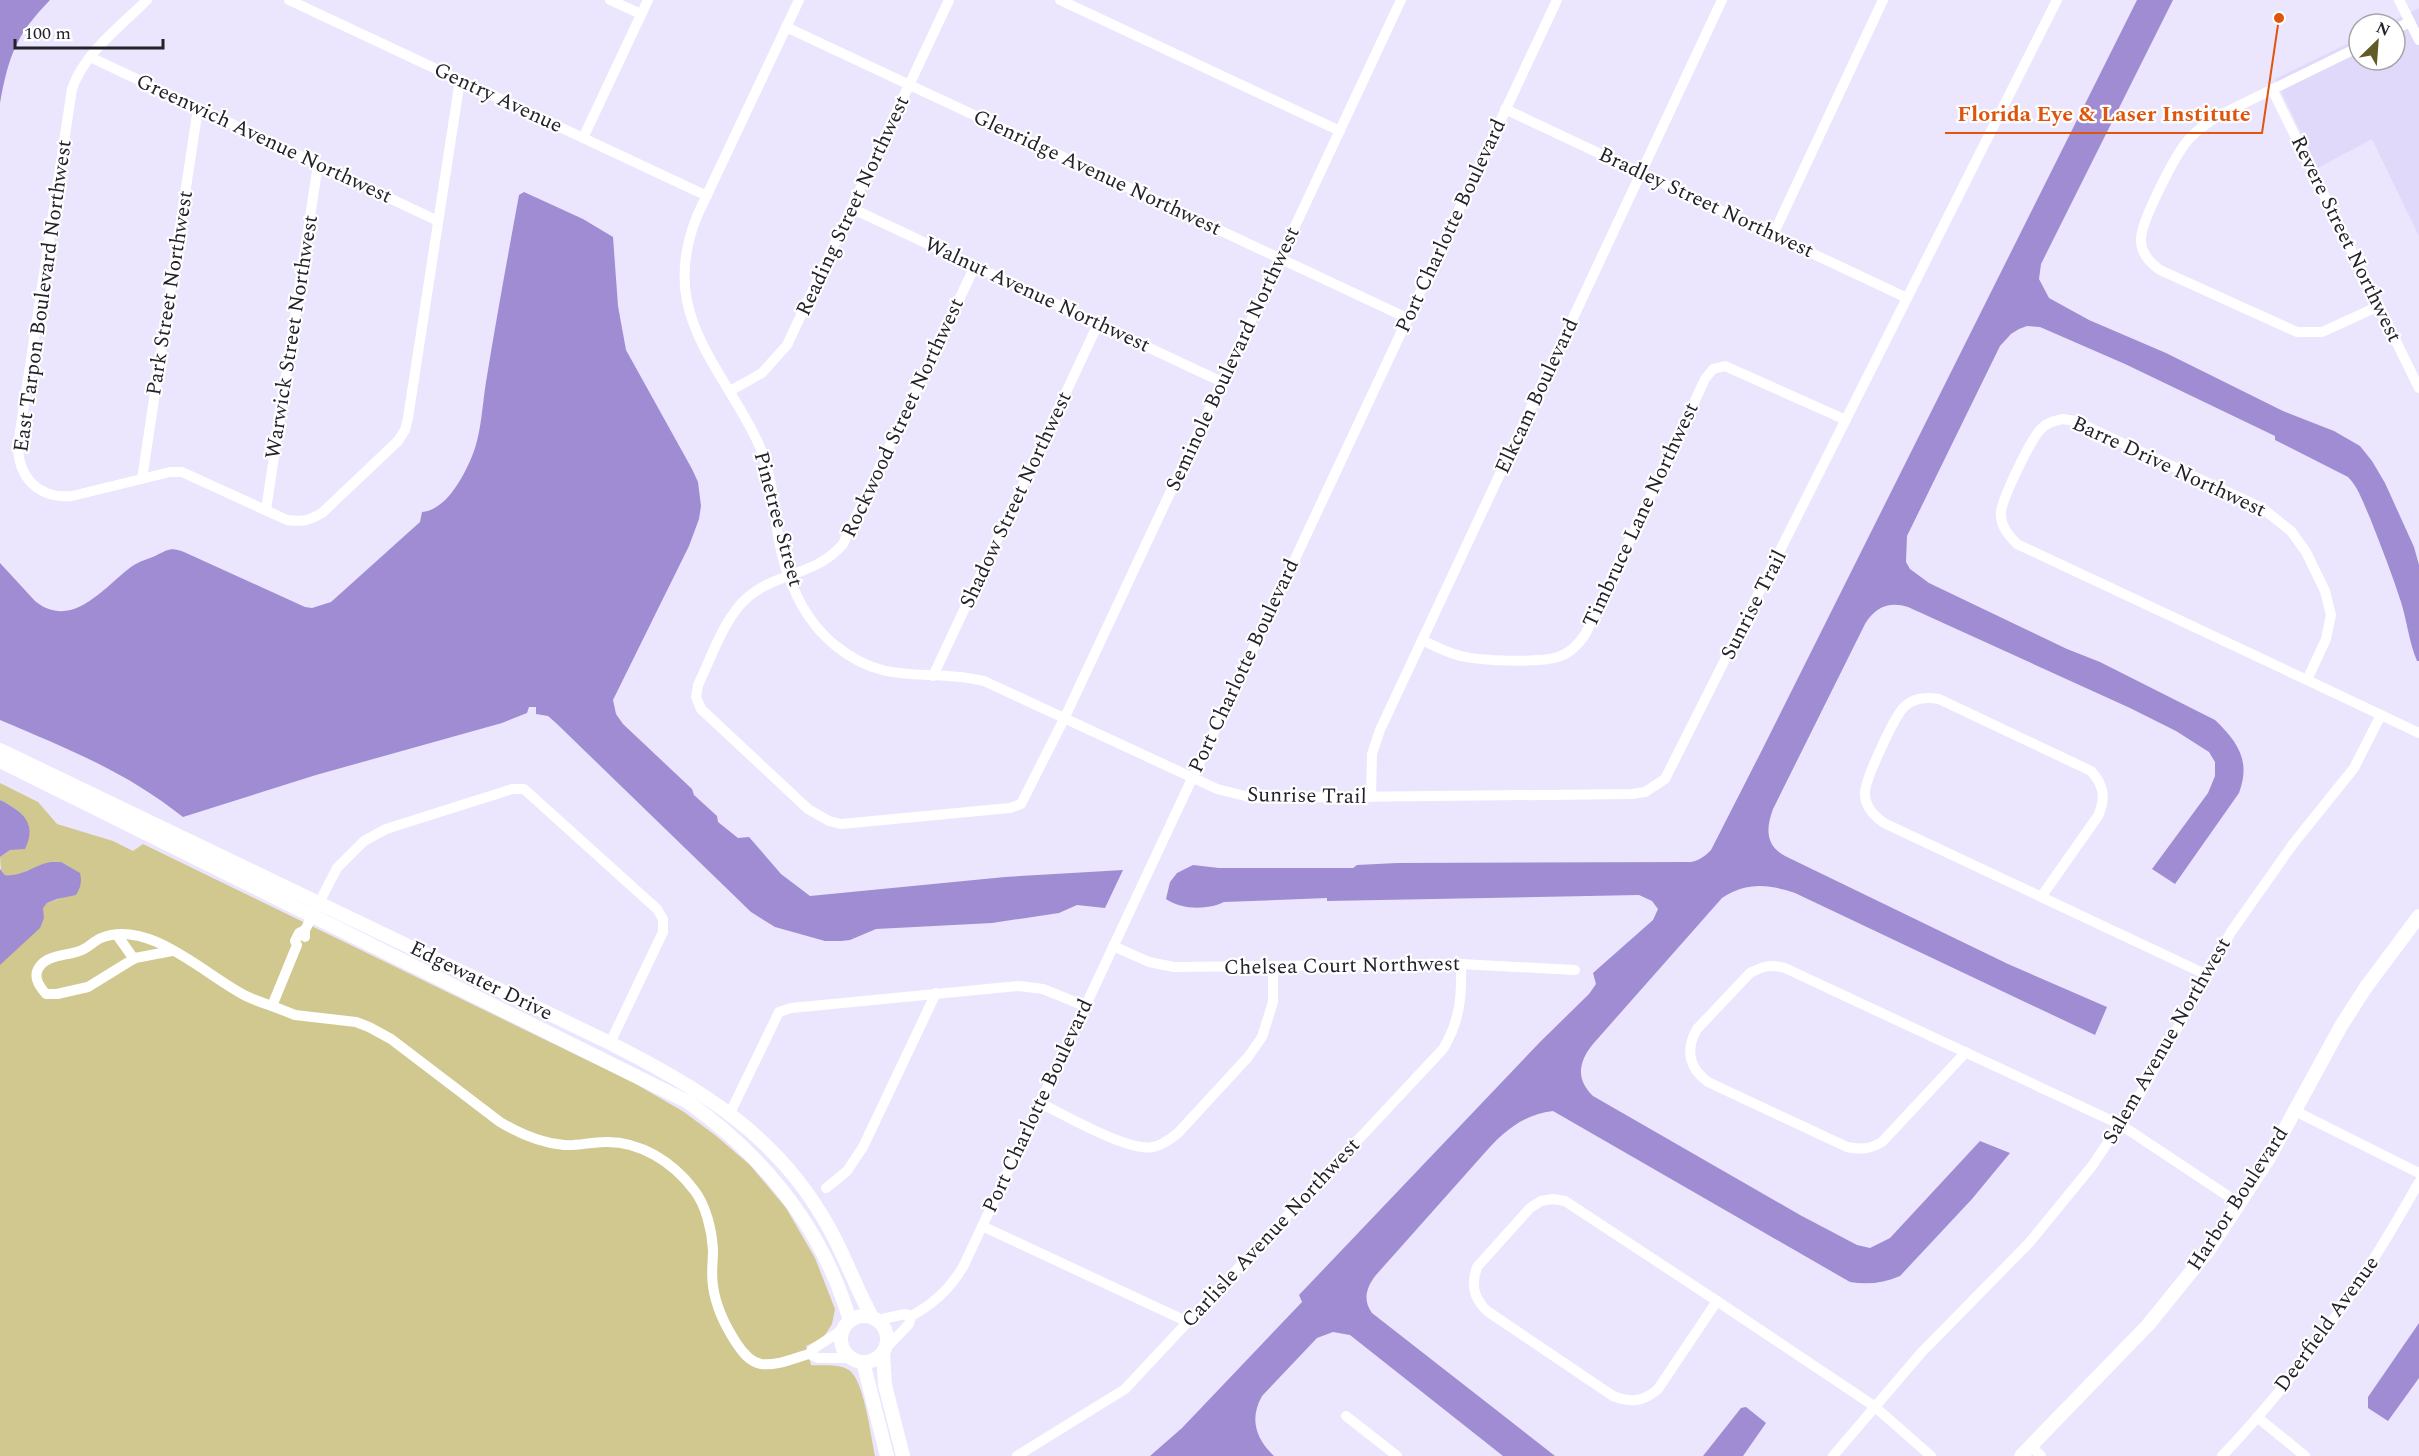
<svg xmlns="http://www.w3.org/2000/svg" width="2419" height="1456" font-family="Spectral,serif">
<rect width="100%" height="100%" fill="#ebe5fe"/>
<path fill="#e1d9fa" d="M2419 8V236L2372 139 2318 168 2275 79 2359 38V60H2395V24H2387Z"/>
<path fill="#d0c88f" d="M0 783 38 802 57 824 113 841 133 851 143 844 634 1083 684 1112 715 1135 750 1165 786 1208 815 1258 835 1309 832 1324 823 1338 806 1346 811 1365C823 1366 838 1363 849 1370 864 1380 871 1437 875 1456H0V942L47 903 67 896 27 870C20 876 15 876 5 875L1 870 0 857 10 850 29 825 17 810 0 800Z"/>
<g fill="#a08cd3">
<path d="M0 0H50C16 35 9 55 0 103Z"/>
<path d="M2137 0H2173L2041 264 2039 279 2049 298 2089 320 2166 353 2283 411 2334 431 2360 446 2372 461 2385 483 2414 547 2419 565V661H2417C2409 642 2407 621 2401 602 2392 574 2381 546 2370 518 2364 505 2359 488 2348 477L2275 440V436L2125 364 2040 327 2027 326 2019 329 2011 334 2000 346 1907 536 1906 562 1910 569 1929 583 2067 649 2100 662 2215 720C2238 742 2251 761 2239 793L2175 884 2152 869 2208 793 2215 776V762L2209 752 2176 731 2130 708 1908 607C1888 601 1875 608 1865 624L1773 809C1766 828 1765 845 1785 856L2008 964 2107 1007 2095 1035 1795 893C1769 884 1746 882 1722 898L1593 1044C1579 1061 1575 1079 1593 1096L1800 1215 1857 1245 1870 1248 1890 1238 1980 1141 2010 1153 1972 1199 1900 1276C1884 1283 1867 1285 1850 1282L1553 1111C1521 1115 1502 1133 1481 1157L1376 1275C1367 1286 1362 1300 1372 1313L1555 1456H1503L1350 1335 1333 1332 1317 1338 1262 1396C1249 1419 1256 1439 1274 1456H1150L1182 1428 1302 1302 1299 1295 1540 1042 1589 994 1596 984 1593 973 1653 920 1658 909 1652 901 1639 895 1327 901V898L1224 902C1208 910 1181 910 1166 899L1170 882 1177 873 1193 865 1219 868H1353L1357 865 1397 863 1691 862C1700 860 1705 856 1711 850L1762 750Z"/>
<path d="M524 192 583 219 613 237 618 306 626 350 692 469 698 482 701 506 699 519 689 546 613 700 616 714 623 724 692 789 694 795 717 816 718 822 738 838 749 837 781 874 810 896 1005 877 1123 870 1105 908 1077 905 1059 913 992 923 876 929 850 940 841 941H825L775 927 751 912 556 723 548 716 536 714V707H529L527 713 502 723 316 775 183 817C125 771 68 749 0 720V563L35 601C72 631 104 587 131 567 139 561 149 559 157 555 168 549 172 547 184 552L305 607 312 608 331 602 420 522 422 512C445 510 461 481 470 461 482 436 482 403 487 376 497 315 508 255 519 195Z"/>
<path d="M0 800C22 811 38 823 25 849L10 850 0 857Z"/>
<path d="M51 862H61L80 873C82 881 81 887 76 895L57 899 47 903 43 908 44 918 40 928 0 965V869L5 875C23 877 33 865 51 862Z"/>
<path d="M2419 1323V1378L2388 1421 2368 1408V1397Z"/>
<path d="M1746 1407 1766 1423 1743 1456H1703L1741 1408Z"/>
</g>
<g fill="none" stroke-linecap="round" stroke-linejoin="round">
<g stroke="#fff" stroke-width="10">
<path d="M147 0C121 26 84 53 72 89L18 445C18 478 39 499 72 496L170 472H182L287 520C301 522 309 521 322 513L398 441 405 430 408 418 460 80"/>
<path d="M289 0 707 196"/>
<path d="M610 0 641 14"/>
<path d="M799 0 697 216C686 244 681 272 687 301 698 354 739 398 760 447 772 476 774 505 778 536 785 577 803 620 836 646 888 688 927 667 984 681L1217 789 1253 798 1632 794 1645 792 1665 779 2057 0"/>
<path d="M1060 0 1340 131"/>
<path d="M2399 0 2419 40"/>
<path d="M786 27 1407 318"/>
<path d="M2395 29 2410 22"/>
<path d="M2359 47 2218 116C2207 123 2197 130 2189 139 2176 153 2140 223 2141 240 2141 254 2150 263 2160 270L2297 332H2322L2379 306"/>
<path d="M90 57 438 221"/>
<path d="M2272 89 2419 388"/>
<path d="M1505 109 1907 298"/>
<path d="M583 138 648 0"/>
<path d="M851 208 1222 382"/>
<path d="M1773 235 1883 0"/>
<path d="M975 266 843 544C816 576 777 572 748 597 725 616 711 658 698 685L696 697 701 709 808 809 829 821 841 824 1010 808 1021 804 1065 717 1401 0"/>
<path d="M730 391 762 373 787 345 949 0"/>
<path d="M2063 419 2075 421 2262 508 2291 531 2306 552 2325 591 2331 615 2326 639 2307 680 2017 544C2008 535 2000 525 2001 512 2002 499 2032 436 2042 428 2048 422 2055 421 2063 419Z"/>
<path d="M142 479 198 108"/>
<path d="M266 510 318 164"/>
<path d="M1422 640C1435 646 1447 653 1461 656 1481 661 1539 663 1558 657 1571 653 1579 644 1586 633L1705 379 1713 369 1725 366 1846 420"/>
<path d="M933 676 1098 324"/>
<path d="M2307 680 2419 733"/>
<path d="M1371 797 1372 754 1380 730 1722 0"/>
<path d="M2041 897 2098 816C2106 798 2104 785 2091 771L1939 699C1927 697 1915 697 1905 706 1895 715 1864 781 1865 794 1865 807 1874 816 1884 823L2205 974"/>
<path d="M305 930 299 933 295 941 297 945 272 1006 295 1015 356 1022 369 1027 391 1039 500 1122C520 1134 540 1143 564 1145 577 1146 591 1142 605 1142 640 1141 673 1162 694 1190 706 1205 712 1231 713 1250 713 1262 711 1274 713 1286 716 1308 725 1326 737 1344 743 1353 750 1362 761 1364 778 1366 794 1358 809 1354"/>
<path d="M117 935 134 959"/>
<path d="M305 937V930L337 868 364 841 386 829 512 789H524L657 909 663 919V932L610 1043"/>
<path d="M1113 946 1149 962 1174 967 1461 964 1575 970"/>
<path d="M172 951 135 958 88 987 57 994H46C39 986 32 976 40 966 49 954 69 956 82 950 89 947 94 941 101 938 149 918 206 976 246 996 254 1000 263 1003 272 1006"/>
<path d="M1966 1052 1882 1142C1870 1149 1861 1150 1847 1147L1708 1082C1689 1068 1685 1050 1697 1029L1750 973C1763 966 1771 964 1785 968L2121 1125 2240 1204"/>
<path d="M1040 1103C1065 1115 1128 1152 1153 1147 1163 1145 1170 1139 1178 1133L1248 1057 1262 1037 1273 1002V966"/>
<path d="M2295 1111 2419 1173"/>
<path d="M730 1113 779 1012 791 1008 1019 986 1043 989 1085 1006"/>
<path d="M826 1188 847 1171 863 1147 936 993"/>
<path d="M1553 1199 1565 1201 1717 1301 1658 1389C1643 1402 1631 1403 1613 1396L1487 1311C1473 1297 1471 1285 1477 1267L1530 1208 1541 1201Z"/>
<path d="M982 1226 1188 1322"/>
<path d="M1717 1301 1874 1406 1931 1456"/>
<path d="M878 1320 905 1314 911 1316C934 1304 951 1288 964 1265L1557 0"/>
<path d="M842 1330 813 1349 809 1354 818 1358H850"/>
<path d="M887 1347 909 1324 911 1316"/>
<path d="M1346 1416 1397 1456"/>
<path d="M2257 1417 2305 1456"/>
<path d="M2031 1446 2041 1456"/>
<path d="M1017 1456 1125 1389 1443 1049C1460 1021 1462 996 1461 964"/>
<path d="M1833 1456 1921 1353 2029 1243 2092 1166 2138 1098 2231 932 2293 844 2354 768 2381 715"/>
<path d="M2222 1456C2300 1375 2364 1281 2419 1182"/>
</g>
<g stroke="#fff" stroke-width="14">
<path d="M0 750 610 1043C700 1089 777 1134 828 1226 845 1256 856 1288 872 1317"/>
<path d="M0 761 688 1102C765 1157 823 1229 850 1321"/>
<circle cx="864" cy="1339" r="23"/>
<path d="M883 1353 885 1385 903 1456"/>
<path d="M863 1362 887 1456"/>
<path d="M2021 1456 2148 1325 2208 1251 2269 1158 2341 1026 2366 987 2419 916"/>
</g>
</g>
<g text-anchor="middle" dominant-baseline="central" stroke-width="4.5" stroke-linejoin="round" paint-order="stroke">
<g font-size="21" fill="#23212a" stroke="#fff">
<text transform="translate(498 98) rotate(25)">Gentry Avenue</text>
<text transform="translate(264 139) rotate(25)">Greenwich Avenue Northwest</text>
<text transform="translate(1097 173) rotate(25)">Glenridge Avenue Northwest</text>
<text transform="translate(1706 203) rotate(25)">Bradley Street Northwest</text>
<text transform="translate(853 206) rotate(-65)">Reading Street Northwest</text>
<text transform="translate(1451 226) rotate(-65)">Port Charlotte Boulevard</text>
<text transform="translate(2346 239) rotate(64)">Revere Street Northwest</text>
<text transform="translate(170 293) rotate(-81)">Park Street Northwest</text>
<text transform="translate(1037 295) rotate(25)">Walnut Avenue Northwest</text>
<text transform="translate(43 296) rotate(-82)">East Tarpon Boulevard Northwest</text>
<text transform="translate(292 337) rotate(-81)">Warwick Street Northwest</text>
<text transform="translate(1233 359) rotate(-65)">Seminole Boulevard Northwest</text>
<text transform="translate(1537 396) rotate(-65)">Elkcam Boulevard</text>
<text transform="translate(903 418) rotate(-65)">Rockwood Street Northwest</text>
<text transform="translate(2169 467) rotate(25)">Barre Drive Northwest</text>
<text transform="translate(1016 500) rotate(-65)">Shadow Street Northwest</text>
<text transform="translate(1641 515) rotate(-65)">Timbruce Lane Northwest</text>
<text transform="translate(778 519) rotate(75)">Pinetree Street</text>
<text transform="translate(1754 605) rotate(-63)">Sunrise Trail</text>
<text transform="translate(1244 666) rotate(-65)">Port Charlotte Boulevard</text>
<text transform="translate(1307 796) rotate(1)">Sunrise Trail</text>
<text transform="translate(1342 966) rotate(-1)">Chelsea Court Northwest</text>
<text transform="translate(481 981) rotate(26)">Edgewater Drive</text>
<text transform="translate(2167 1041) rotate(-60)">Salem Avenue Northwest</text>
<text transform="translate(1038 1106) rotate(-65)">Port Charlotte Boulevard</text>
<text transform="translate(2238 1199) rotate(-57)">Harbor Boulevard</text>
<text transform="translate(1271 1233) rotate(-47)">Carlisle Avenue Northwest</text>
<text transform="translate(2327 1324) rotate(-54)">Deerfield Avenue</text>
</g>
</g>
<path fill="none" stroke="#de560e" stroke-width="2" d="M2279 18L2262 133H1945"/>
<circle fill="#de560e" stroke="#fff" stroke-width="2" cx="2279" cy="18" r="6"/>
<g font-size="22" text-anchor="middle" font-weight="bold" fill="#de560e" stroke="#fff" stroke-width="4.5" stroke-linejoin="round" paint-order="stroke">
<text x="2104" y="121">Florida Eye &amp; Laser Institute</text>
</g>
<g transform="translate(2377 42) rotate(25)"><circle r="28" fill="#ffffff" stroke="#a7a6aa" stroke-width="1.5"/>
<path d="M0-4.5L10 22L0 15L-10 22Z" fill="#625b27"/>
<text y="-9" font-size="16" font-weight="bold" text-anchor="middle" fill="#23212a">N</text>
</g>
<path d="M15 39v9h148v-9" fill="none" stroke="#23212a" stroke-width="3"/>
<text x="24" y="39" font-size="18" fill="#23212a" stroke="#ffffff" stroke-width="4.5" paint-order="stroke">100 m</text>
</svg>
